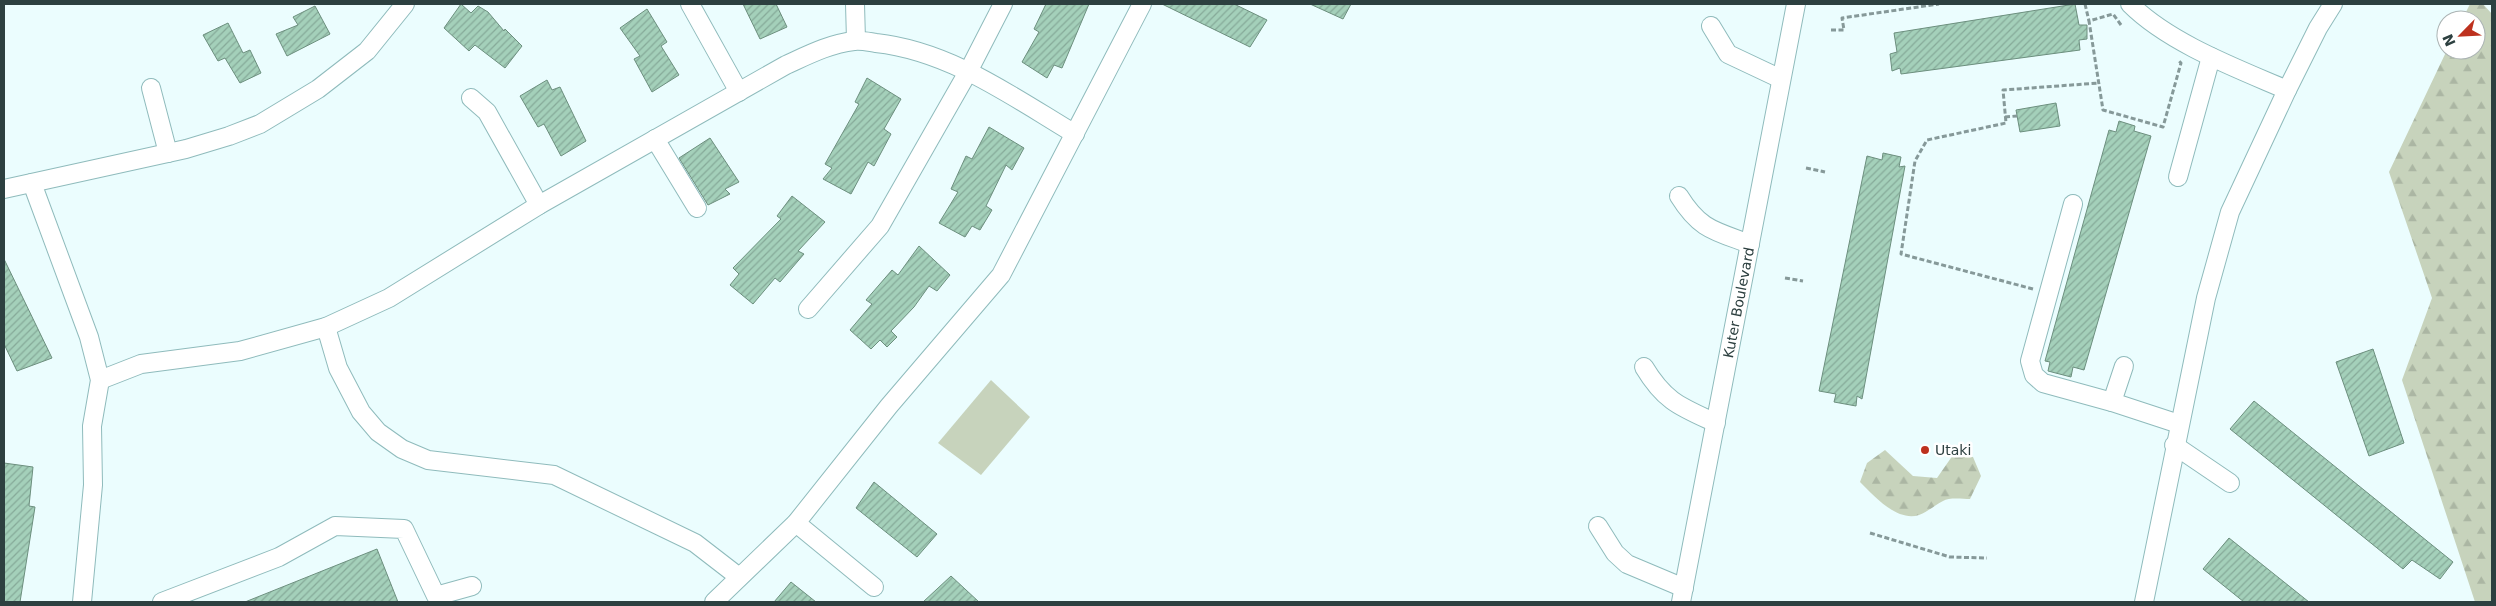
<svg xmlns="http://www.w3.org/2000/svg" width="2496" height="606" font-family="'DejaVu Sans',sans-serif">
<defs>
<pattern id="forest-firs" width="22" height="20" patternUnits="userSpaceOnUse" patternTransform="scale(1.25)"><rect width="22" height="20" fill="#c7d3bc"/><path d="M5 1l3.5 6h-7zM16 11l3.5 6h-7z" fill="#abb6a3"/></pattern>
<pattern id="building-hatch" width="6" height="6" patternUnits="userSpaceOnUse" patternTransform="scale(1.25)"><rect width="6" height="6" fill="#a4d0ba"/><path d="M-1 1l2-2M0 6l6-6M5 7l2-2" fill="none" stroke="#86aa99"/></pattern>
</defs>
<rect width="100%" height="100%" fill="#ebfdfe"/>
<g fill="url(#forest-firs)">
<path d="M2470 4H2483L2492 14V602H2475L2402 380 2432 298 2389 172 2447 50H2476V20H2462Z"/>
<path d="M1885 450 1913 476 1937 478 1953 455 1973 457 1981 476 1970 499C1963 499 1949 497 1943 501 1935 505 1929 511 1919 515 1897 522 1874 496 1860 482L1867 463Z"/>
</g>
<path fill="#c7d3bc" d="M991 380 1030 417 981 475 938 443Z"/>
<g fill="url(#building-hatch)" stroke="#6c8f7e">
<path d="M461 4 471 13 478 6 488 12 504 31 505 29 522 46 505 68 475 45 469 51 444 28Z"/>
<path d="M743 4H776L787 27 760 39Z"/>
<path d="M1046 4H1089L1062 68 1054 65 1047 78 1022 62 1039 32 1034 29Z"/>
<path d="M1162 4H1234L1267 20 1250 47Z"/>
<path d="M1310 4H1351L1343 19Z"/>
<path d="M2075 4 2079 25H2087V39L2079 40 2080 50 1901 74 1900 68 1892 71 1890 54 1897 52 1894 33Z"/>
<path d="M315 6 330 34 287 56 276 34 298 25 293 17Z"/>
<path d="M647 9 667 42 661 46 679 75 652 92 634 59 640 56 620 28Z"/>
<path d="M228 23 243 53 250 50 261 73 240 83 225 58 218 61 203 35Z"/>
<path d="M867 78 901 99 884 129 891 134 874 166 868 162 851 194 823 179 832 168 825 164 859 104 855 102Z"/>
<path d="M547 80 552 90 560 87 586 141 561 156 544 124 538 127 520 96Z"/>
<path d="M2056 103 2060 126 2020 132 2016 110Z"/>
<path d="M2119 121 2135 126 2134 131 2151 136 2084 370 2073 367 2071 377 2048 371 2050 362 2045 361 2109 130 2116 132Z"/>
<path d="M989 127 1024 148 1012 170 1006 165 986 206 992 210 980 230 972 226 965 237 939 223 958 192 951 189 966 156 972 159Z"/>
<path d="M710 138 739 182 725 189 730 194 708 205 679 158Z"/>
<path d="M1883 153 1901 157 1899 167 1905 166 1862 399 1857 396 1856 406 1834 402 1836 394 1819 391 1867 156 1882 160Z"/>
<path d="M792 196 825 222 798 251 804 254 780 282 775 278 753 304 730 285 739 274 733 268 781 219 777 216Z"/>
<path d="M919 246 950 275 937 291 929 286 914 307 891 331 897 337 887 347 880 340 871 349 850 330 872 304 866 300 892 270 898 275Z"/>
<path d="M4 259 52 358 17 371 4 344Z"/>
<path d="M2373 349 2404 443 2369 456 2336 362Z"/>
<path d="M2254 401 2453 562 2440 579 2412 560 2403 569 2230 429Z"/>
<path d="M4 463 33 467 29 506 35 507 20 602H4Z"/>
<path d="M874 482 937 534 917 557 856 508Z"/>
<path d="M2229 538 2309 602H2244L2203 569Z"/>
<path d="M377 549 398 602H245Z"/>
<path d="M951 576 979 602H923Z"/>
<path d="M791 582 816 602H774Z"/>
</g>
<g fill="none" stroke-linecap="round" stroke-linejoin="round">
<defs>
<g id="minor">
<path d="M690 4 739 92"/>
<path d="M855 4 856 40"/>
<path d="M2130 4C2169 43 2236 68 2287 90"/>
<path d="M1711 26 1728 54 1781 79"/>
<path d="M151 88 168 153"/>
<path d="M471 98 487 112 539 205"/>
<path d="M655 139 697 208"/>
<path d="M2178 177 2211 57"/>
<path d="M32 183 89 337 100 380 92 426 93 485 82 602"/>
<path d="M4 189 186 149 229 136 260 124 318 89 367 51 405 4"/>
<path d="M1679 196C1700 230 1715 231 1750 244"/>
<path d="M2073 204 2030 361 2034 375 2043 383 2112 402 2179 424"/>
<path d="M808 309 880 226 968 72 1003 4"/>
<path d="M326 327 338 368 361 412 378 432 402 449 428 460 554 475 695 543 739 577"/>
<path d="M1644 367C1665 402 1681 407 1716 423"/>
<path d="M100 380 141 364 240 351 326 327 389 298 539 205 786 65C808 55 829 44 854 41 861 40 869 42 876 43 950 51 1013 97 1075 134"/>
<path d="M2112 402 2124 366"/>
<path d="M2174 445 2230 483"/>
<path d="M796 523 874 587"/>
<path d="M1598 526 1615 553 1627 564 1684 588"/>
<path d="M162 602 279 557 335 526 404 529 436 596 472 586"/>
<path d="M714 602 796 523 889 406 1001 275 1142 4"/>
<path id="s1" d="M1681 602 1796 4"/>
<path d="M2144 602 2206 298 2230 212 2287 90 2318 28 2333 4"/>
</g>
</defs>
<use href="#minor" stroke="#8fbbbc" stroke-width="20"/>
<g stroke="#869999" stroke-width="3" stroke-dasharray="5 2.5" stroke-linecap="butt">
<path d="M2085 4 2089 21"/>
<path d="M2121 25 2113 14 2089 21 2103 110 2163 127 2181 63 2179 61"/>
<path d="M1831 30H1844L1842 18 1939 4"/>
<path d="M2005 117 2017 116"/>
<path d="M1806 168 1825 172"/>
<path d="M1785 278 1803 281"/>
<path d="M2033 289 1901 254 1915 161 1927 140 2006 123 2003 90 2099 83"/>
<path d="M1870 533 1950 557 1987 558"/>
</g>
<use href="#minor" stroke="#fff" stroke-width="18"/>
</g>
<circle fill="#bd311e" stroke="#fff" stroke-width="2" cx="1925" cy="450" r="5"/>
<g text-anchor="middle" dominant-baseline="central" stroke-width="5" stroke-linejoin="round" paint-order="stroke">
<g font-size="14" fill="#2d4040" stroke="#fff">
<text stroke="none"><textPath href="#s1" startOffset="305">Kuter Boulevard</textPath></text>
</g>
<g font-size="14" fill="#2d4040" stroke="#fff" text-anchor="start">
<text x="1935" y="450">Utaki</text>
</g>
</g>
<rect width="2496" height="606" fill="none" stroke="#2d4040" stroke-width="10"/>
<g transform="translate(2461 35) rotate(246)"><circle r="24" fill="#ffffff" stroke="#abb3b3"/>
<path d="M0-4L9 19L0 12L-9 19Z" fill="#bd311e"/>
<text y="-8" font-size="14" font-weight="bold" text-anchor="middle" fill="#2d4040">N</text>
</g>
</svg>
